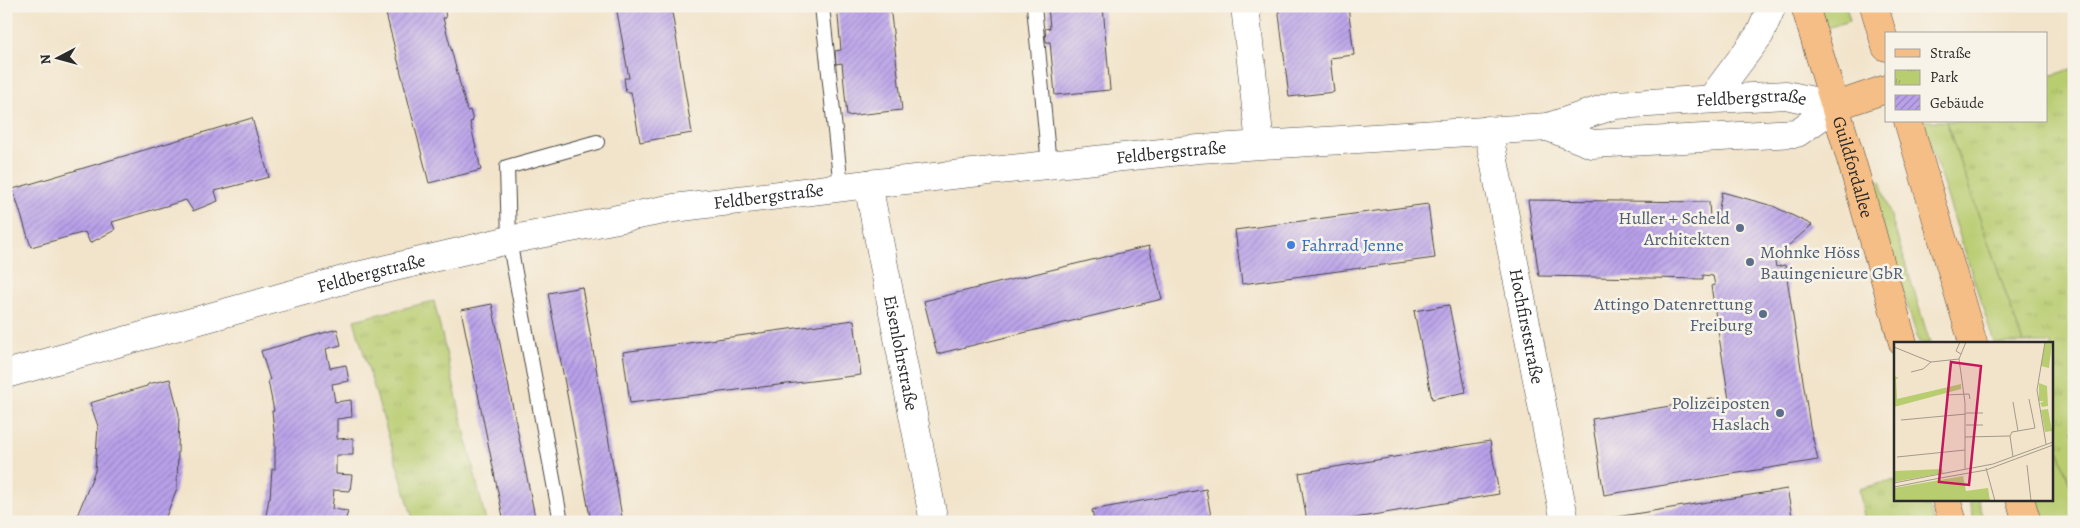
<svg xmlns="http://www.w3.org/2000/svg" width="2080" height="528" font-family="Alegreya,serif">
<defs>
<pattern id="park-tufts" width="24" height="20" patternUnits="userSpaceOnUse" patternTransform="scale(1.25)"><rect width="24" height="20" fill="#b8cc70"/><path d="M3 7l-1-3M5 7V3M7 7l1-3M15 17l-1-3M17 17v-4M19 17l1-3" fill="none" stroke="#9eaf61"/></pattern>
<pattern id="building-hatch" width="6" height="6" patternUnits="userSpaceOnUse" patternTransform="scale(1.25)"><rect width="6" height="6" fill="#b9a1ea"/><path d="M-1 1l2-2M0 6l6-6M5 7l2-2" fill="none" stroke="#9783be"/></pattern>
</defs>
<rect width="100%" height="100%" fill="#f7f3e8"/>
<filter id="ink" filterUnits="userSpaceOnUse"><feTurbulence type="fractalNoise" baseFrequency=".02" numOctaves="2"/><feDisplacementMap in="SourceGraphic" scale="10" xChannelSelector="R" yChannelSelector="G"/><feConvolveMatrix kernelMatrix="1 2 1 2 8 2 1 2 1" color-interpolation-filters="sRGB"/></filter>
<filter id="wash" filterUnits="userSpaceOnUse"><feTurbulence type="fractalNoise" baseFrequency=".0096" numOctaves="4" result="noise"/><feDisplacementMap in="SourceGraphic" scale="20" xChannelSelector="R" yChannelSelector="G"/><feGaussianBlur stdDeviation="1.12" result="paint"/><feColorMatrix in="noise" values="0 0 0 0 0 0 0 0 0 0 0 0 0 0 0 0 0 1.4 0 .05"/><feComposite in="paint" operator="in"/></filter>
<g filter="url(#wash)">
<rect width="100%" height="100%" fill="#f2e4cb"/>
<g fill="#b8cc70" stroke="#727c4e">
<path d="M1816 6H1846L1850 21 1823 29Z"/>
<path d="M1923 121H1946L2023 343H1994Z"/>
<path d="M1880 181 1930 343H1919L1870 185Z"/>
<path d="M2051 428 2074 496V522H2041L2034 499H2051Z"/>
<path d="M1968 499H1978L1985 522H1975Z"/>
</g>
<g fill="url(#park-tufts)" stroke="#727c4e">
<path d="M2074 68V496L2051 428V343H2023L1946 121H2046V77Z"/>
<path d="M434 301 486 522H414L354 320Z"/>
<path d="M1895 480V499H1927L1934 522H1865L1859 489Z"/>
</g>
<g id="blocks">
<g fill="url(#building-hatch)">
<path d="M384 6H444L446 18H443L467 111 470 110 473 121 470 122 481 170 429 183Z"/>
<path d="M616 6H671L692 133 640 142 631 92H626L624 78H629Z"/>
<path d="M837 6H890L902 110 847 116 842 63 836 64 835 51 841 50Z"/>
<path d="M1048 6H1103L1110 90 1055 95 1050 42H1046L1045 29 1050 28Z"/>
<path d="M1278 6H1348L1354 55 1330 58 1334 92 1289 97Z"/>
<path d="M252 118 269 177 215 191 218 201 193 211 186 200 112 222 115 230 90 243 85 232 31 247 13 189Z"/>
<path d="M1722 192 1773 206 1812 225 1774 258 1776 267 1785 265 1810 426 1818 460 1604 495 1592 419 1718 398 1720 407 1730 406 1711 286 1715 285 1713 276 1703 275V279L1539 276 1528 200 1709 202 1710 218 1717 219Z"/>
<path d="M1428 204 1435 258 1242 284 1235 230Z"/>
<path d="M1149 246 1162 299 937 354 924 301Z"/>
<path d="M582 287 622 517 601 522H591L548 293Z"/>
<path d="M492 304 536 522H504L461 310Z"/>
<path d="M1449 305 1466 392 1432 399 1414 311Z"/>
<path d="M854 320 861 375 630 403 623 352Z"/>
<path d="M337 329 341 345 326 349 330 368 346 365 349 381 332 384 335 402 351 400 352 417 337 419V439L353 438V455H336V474L352 475 350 491 334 490 332 509 348 511 345 522H265L269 498H270L272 469H275V440L272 411H274L268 381 270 380 261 351Z"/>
<path d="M170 379 179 414 177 488 164 522H73L77 516 95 471 98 426 90 403 147 386 148 384Z"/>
<path d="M1490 441 1499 494 1331 522H1307L1299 473Z"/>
<path d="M1206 489 1212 522H1094L1092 510Z"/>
<path d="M1787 489 1793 521 1605 522 1604 519Z"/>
</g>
</g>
</g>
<g filter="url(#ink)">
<use href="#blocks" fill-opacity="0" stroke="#494743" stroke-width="1"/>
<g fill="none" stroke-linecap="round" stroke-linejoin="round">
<defs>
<g id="service">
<path d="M822 6 841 188"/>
<path d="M1034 6 1049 165"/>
<path d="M561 522 509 240 507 167 597 142"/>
</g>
<g id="minor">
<path d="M1245 6 1260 144"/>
<path d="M1712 98 1760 34 1772 6"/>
<path d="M1548 127 1592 144 1797 133 1836 106"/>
<path id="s1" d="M1488 130 1565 522"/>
<path id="s2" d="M868 184 934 522"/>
<path id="s3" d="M6 374 361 275 509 240 674 208 868 184 1199 149 1548 127 1615 105 1786 95 1836 106"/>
</g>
<g id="primary">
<path id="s4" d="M1805 6 1855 173 1903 343"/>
<path d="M1874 6 1886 47"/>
<path d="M1836 106 1886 89"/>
<path d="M1908 121 1973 343"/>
<path d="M1946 499 1953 522"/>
<path d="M2020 499 2027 522"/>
</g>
</defs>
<use href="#service" stroke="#494743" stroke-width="16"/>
<use href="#minor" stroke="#494743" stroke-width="29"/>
<use href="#primary" stroke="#494743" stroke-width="29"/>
<use href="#service" stroke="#fff" stroke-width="14"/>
<use href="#minor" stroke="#fff" stroke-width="28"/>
<use href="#primary" stroke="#f5be86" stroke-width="28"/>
</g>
</g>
<g fill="#5c6f8a" stroke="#f7f3e8" stroke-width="2">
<circle cx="1740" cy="228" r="5"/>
<circle cx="1750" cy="262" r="5"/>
<circle cx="1763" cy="314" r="5"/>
<circle cx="1780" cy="413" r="5"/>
</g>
<circle fill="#3f7fe0" stroke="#f7f3e8" stroke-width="2" cx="1291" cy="245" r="5"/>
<g text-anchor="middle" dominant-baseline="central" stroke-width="5" stroke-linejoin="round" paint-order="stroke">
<g font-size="18" fill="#2b2b2b" stroke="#f7f3e8">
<text stroke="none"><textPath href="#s3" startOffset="1774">Feldbergstraße</textPath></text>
<text stroke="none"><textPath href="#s3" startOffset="1189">Feldbergstraße</textPath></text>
<text stroke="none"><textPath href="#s4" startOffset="168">Guildfordallee</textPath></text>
<text stroke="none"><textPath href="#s3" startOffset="784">Feldbergstraße</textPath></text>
<text stroke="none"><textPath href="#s3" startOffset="379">Feldbergstraße</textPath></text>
<text stroke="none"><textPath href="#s1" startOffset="200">Hochfirststraße</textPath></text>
<text stroke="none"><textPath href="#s2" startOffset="172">Eisenlohrstraße</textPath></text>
</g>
<g font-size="18" fill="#4e5e75" stroke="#f7f3e8" text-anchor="end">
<text x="1730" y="218">Huller + Scheld<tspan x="1730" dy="21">Architekten</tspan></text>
<text x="1760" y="252" text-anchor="start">Mohnke Höss<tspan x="1760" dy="21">Bauingenieure GbR</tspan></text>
<text x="1753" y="304">Attingo Datenrettung<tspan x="1753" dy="21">Freiburg</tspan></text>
<text x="1770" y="403">Polizeiposten<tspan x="1770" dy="21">Haslach</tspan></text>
</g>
<g font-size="18" fill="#366cbe" stroke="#f7f3e8" text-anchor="start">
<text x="1301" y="245">Fahrrad Jenne</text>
</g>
</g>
<g transform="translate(1894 342)">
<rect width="159" height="159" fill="#f2e4cb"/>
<path d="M69 134 21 146 0 150V146Z" fill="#b8cc70"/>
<path d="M0 34 5 36 2 37 3 57 67 42V47L0 65ZM48 127 49 131 0 140V129ZM69 134 72 149 94 146 96 159H0V150Z" fill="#b8cc70"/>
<path d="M151 0 158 1 155 26 147 24ZM145 41 153 44 154 64 148 65 146 61 150 59H145ZM154 67 158 89 151 90 147 68Z" fill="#b8cc70"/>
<path fill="none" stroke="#a29a8b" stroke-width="1" d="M66 0 62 9 67 12M151 0 143 48 152 102M0 5 37 20 65 17M17 30 29 27 37 20M52 53 75 52 76 57M119 60 124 89M72 71H89M7 78 72 72M72 83H89M116 94 118 90 141 86 135 57M71 95 116 94 119 115M3 115 71 108M133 123 137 159M92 126 101 159M71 127V61L65 17 72 0M41 133 99 122 159 100M41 137 92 128 159 103M0 141 41 133M0 145 41 137"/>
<path fill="#c2185b" fill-opacity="0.15" stroke="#c2185b" stroke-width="2.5" d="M57 20 87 24 75 143 45 140Z"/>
<rect width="159" height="159" fill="none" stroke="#2b2b2b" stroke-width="2.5"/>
</g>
<rect width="2080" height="528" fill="none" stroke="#f7f3e8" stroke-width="25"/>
<rect x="1885" y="32" width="162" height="90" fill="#f7f3e8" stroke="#a5a39c"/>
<rect x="1895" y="49" width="25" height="8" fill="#f5be86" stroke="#a5a39c"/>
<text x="1930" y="58" font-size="15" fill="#2b2b2b">Straße</text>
<rect x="1895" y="70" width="25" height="15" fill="url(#park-tufts)" stroke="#a5a39c"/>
<text x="1930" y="82" font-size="15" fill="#2b2b2b">Park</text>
<rect x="1895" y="95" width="25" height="15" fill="url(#building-hatch)" stroke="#a5a39c"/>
<text x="1930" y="108" font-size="15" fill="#2b2b2b">Gebäude</text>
<g transform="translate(58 58) rotate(264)" stroke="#f7f3e8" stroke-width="4" paint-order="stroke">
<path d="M0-4L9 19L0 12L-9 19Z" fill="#2b2b2b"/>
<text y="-8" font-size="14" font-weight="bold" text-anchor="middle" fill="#2b2b2b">N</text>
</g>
</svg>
